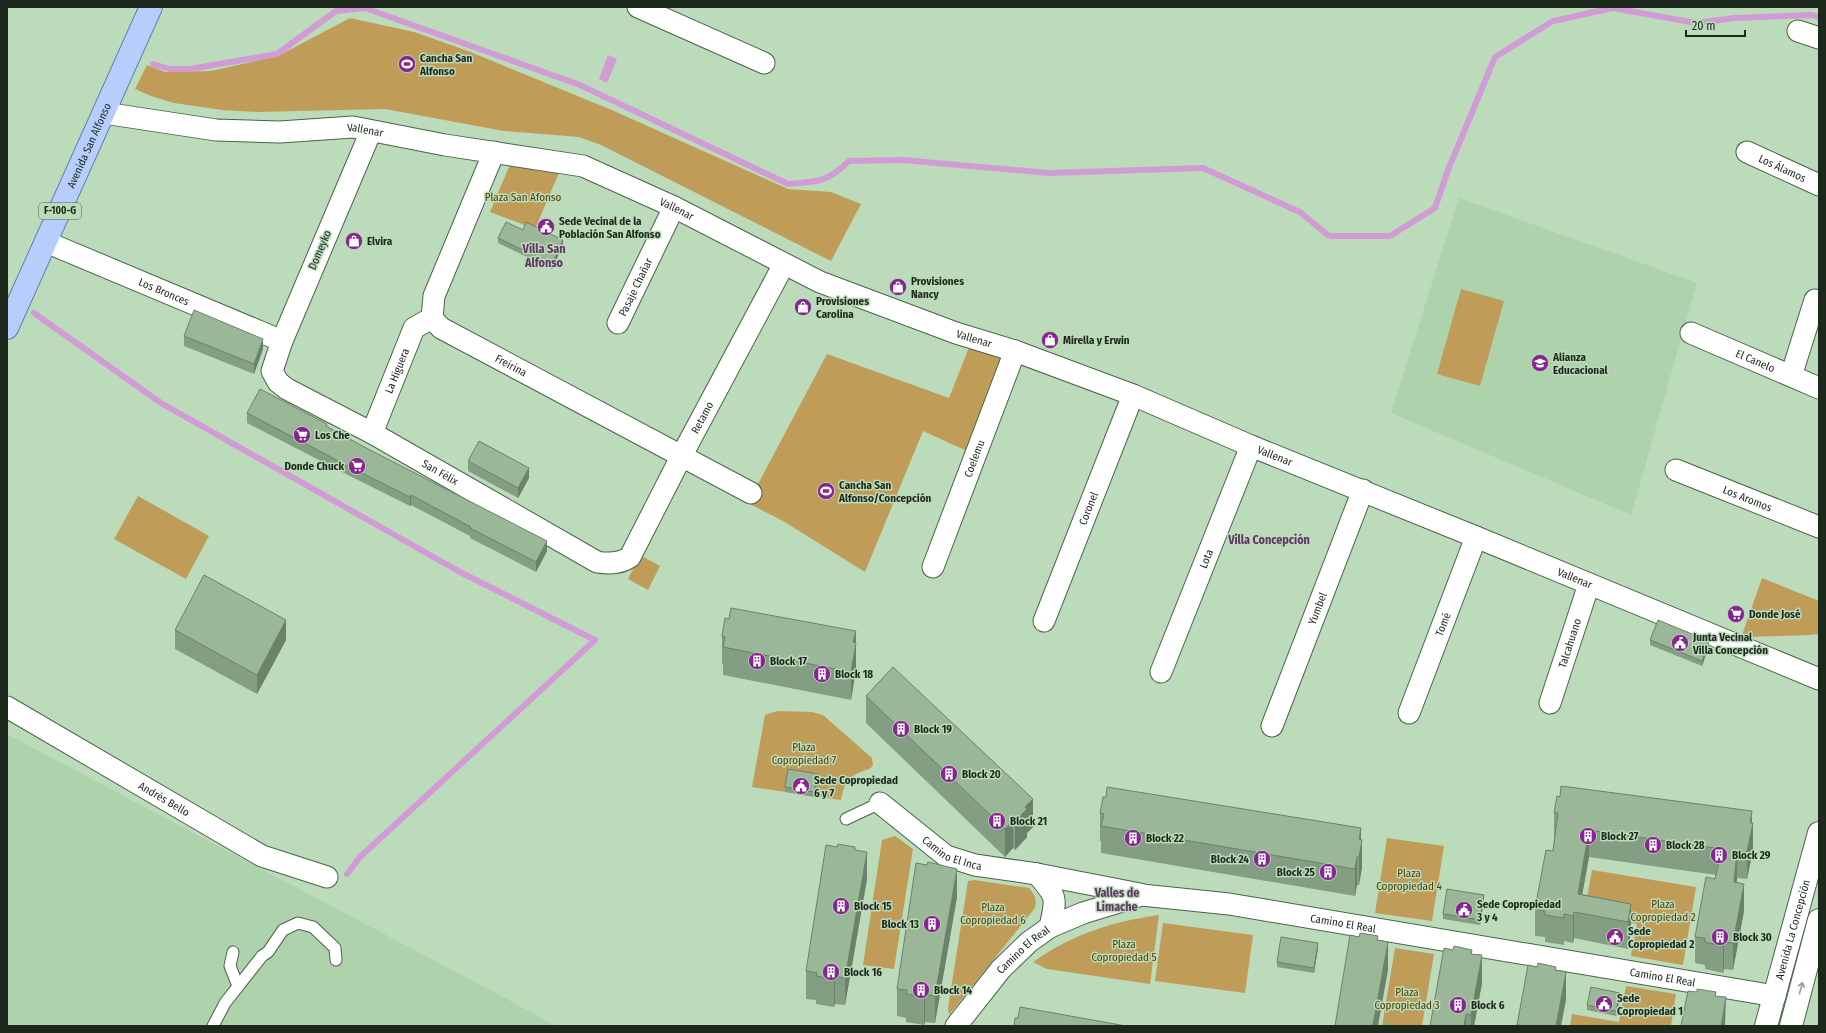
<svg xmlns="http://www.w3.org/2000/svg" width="1826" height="1033" font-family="'Fira Sans Condensed',sans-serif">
<rect width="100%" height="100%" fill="#bcdbba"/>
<g fill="#aed2ac">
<path d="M1459 198 1697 283 1631 515 1391 413Z"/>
<path d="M7 734 503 997 556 1026H7Z"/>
</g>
<g fill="#bf9d58">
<path d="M350 18 414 32 468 51 614 111 788 189 831 192 861 204 831 261 601 145 579 137 504 131 385 109 258 112 222 110 174 103 151 96 135 89 147 65 165 72 211 71 278 56Z"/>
<path d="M514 155 564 161 535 229 490 212Z"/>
<path d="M1461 289 1504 301 1480 386 1437 374Z"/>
<path d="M972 340 1008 354 967 451 923 431 865 572 783 521 748 503 827 354 949 398Z"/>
<path d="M138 496 209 536 186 579 114 539Z"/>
<path d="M640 555 660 566 648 590 628 579Z"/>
<path d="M1762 578 1819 601V634C1793 637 1767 635 1741 638Z"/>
<path d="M777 711 812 712 823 715 872 758 873 765C870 770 868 769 863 771 848 776 843 786 841 800L752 787 765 715Z"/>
<path d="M895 836 913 849 894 969 863 965 882 840Z"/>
<path d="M1387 838 1444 846 1432 921 1375 913Z"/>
<path d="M1592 870 1696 887 1683 965 1631 956 1637 924 1584 914Z"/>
<path d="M974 880 1029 888C1035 895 1037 899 1035 908L949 1015 948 1008 968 881Z"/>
<path d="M1159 915 1150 984 1047 969 1033 962C1073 934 1111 922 1159 915Z"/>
<path d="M1163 923 1253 935 1245 993 1155 981Z"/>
<path d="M1395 948 1434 954 1422 1026H1382Z"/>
<path d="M1626 986 1676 994 1671 1026H1570L1572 1014 1619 1022Z"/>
</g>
<path fill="#d19cd5" d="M608 55 617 59 607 83 599 79Z"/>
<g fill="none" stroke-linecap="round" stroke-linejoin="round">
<g stroke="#d19cd5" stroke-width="6">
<path d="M153 64 169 69H190L277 54 336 11 365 8 580 85 788 184C819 181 826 183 849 161L902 160 1049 173 1203 168 1300 212 1329 236H1390L1435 208 1448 170 1495 57 1553 21 1613 8 1696 23 1735 18 1811 15 1819 17"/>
<path d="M34 313 161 403 460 572 595 640 360 857 347 874"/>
</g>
<defs>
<g id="service">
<path d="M846 819 880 803"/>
<path d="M233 952 230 966 238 986"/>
<path d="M213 1026 225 1003 262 956 268 952 283 930 298 923 313 927 335 948 336 960"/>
</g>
<g id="minor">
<path d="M638 7 764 63"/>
<path d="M1798 31 1819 38"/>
<path id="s1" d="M104 113 216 130 280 132 353 127 445 145 583 166 674 207 820 282 956 333 1015 351 1133 395 1251 446 1476 537 1819 679"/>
<path id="s2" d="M371 131 282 341 272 371 278 382 287 389 372 433 597 562C609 564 620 564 630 557L682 455 784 264"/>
<path id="s3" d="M494 152 434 296 432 318 441 328 751 493"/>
<path id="s4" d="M1747 152 1819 185"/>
<path id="s5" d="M46 242 282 341"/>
<path id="s6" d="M618 323 674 207"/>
<path id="s7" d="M1691 333 1819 388"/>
<path d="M1791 376 1815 300"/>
<path id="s8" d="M372 433 414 328 432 318"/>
<path id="s9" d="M1676 470 1819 527"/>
<path id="s10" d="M933 567 1015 351"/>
<path id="s11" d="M1044 621 1133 395"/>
<path id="s12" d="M1161 672 1251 446"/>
<path id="s13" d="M1550 703 1589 584"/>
<path id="s14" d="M7 707 262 856 327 877"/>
<path id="s15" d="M1409 713 1476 537"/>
<path id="s16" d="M1272 726 1363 490"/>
<path id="s17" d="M880 803 946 856 975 865 1037 874 1140 894"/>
<path d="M1037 874C1057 897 1057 897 1050 927"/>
<path id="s18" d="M956 1026 1001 969 1029 942 1050 927 1083 913 1142 895 1229 904 1775 996"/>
</g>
<g id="tertiary">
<path id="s19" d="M1766 1026 1819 833"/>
<path d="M1791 1026 1819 920"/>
</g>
<g id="primary">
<path id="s20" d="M7 328 151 7"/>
</g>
</defs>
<use href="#service" stroke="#496448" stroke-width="13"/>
<use href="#minor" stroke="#496448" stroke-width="23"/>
<use href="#tertiary" stroke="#496448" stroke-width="24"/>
<use href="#primary" stroke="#627eae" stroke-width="24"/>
<use href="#service" stroke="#fff" stroke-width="11"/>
<use href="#minor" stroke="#fff" stroke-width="21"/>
<use href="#tertiary" stroke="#fff" stroke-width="22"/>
<use href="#primary" stroke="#b7cefd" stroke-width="22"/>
</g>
<g fill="#849e83">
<path d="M523 230 563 245 552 269 498 243V238Z"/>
<path d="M184 336 263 349 254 374 184 346Z"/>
<path d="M247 413 327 427 547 551 536 572 470 538V536L411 505 410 506 348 475 247 423Z"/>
<path d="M468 461 529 478 518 498 468 471Z"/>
<path d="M175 630 286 640 257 694 175 649Z"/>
<path d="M722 636 856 643V670L851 700 723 675V664H722Z"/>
<path d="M1650 640 1709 646 1702 666 1650 645Z"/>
<path d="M866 696 1033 827 1027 833V837L1015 850 1013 848 1005 857 866 723Z"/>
<path d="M818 779 814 797 785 792V787Z"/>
<path d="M1100 813 1361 840 1362 867 1359 885H1357L1355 896 1101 853V841H1100Z"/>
<path d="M1554 813 1752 823 1753 850 1747 879 1737 878V883L1744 911 1733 970 1724 969 1723 973 1705 969V965L1695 963V937L1716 875 1589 857 1582 894 1631 904V931L1628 949 1574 938 1573 943 1564 941V945L1545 942V937L1535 936V909L1553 851 1554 839Z"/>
<path d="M837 847 855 850 867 879 845 1005 835 1004 834 1007 816 1004V1000L806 999V971Z"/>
<path d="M957 897 935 1023 925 1022 924 1025 906 1022V1018L897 1016V989Z"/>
<path d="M1484 900 1480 925 1443 919V914Z"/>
<path d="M1318 948 1314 973 1277 967V962Z"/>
<path d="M1472 954 1482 983 1474 1026H1430Z"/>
<path d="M1620 998 1616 1016 1587 1010V1005Z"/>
</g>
<g fill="#6c816a">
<path d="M563 240V245L552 269V264Z"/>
<path d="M263 339V349L254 374V364Z"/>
<path d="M529 468V478L518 498V488Z"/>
<path d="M411 495V505L410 506V497Z"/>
<path d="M547 541V551L536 572V562Z"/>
<path d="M286 620V640L257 694V675Z"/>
<path d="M856 631V670L851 700V672L853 642Z"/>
<path d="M1709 641V646L1702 666V661Z"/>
<path d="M818 774V779L814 797V792Z"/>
<path d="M1033 799V827L1027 833V837L1015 850V822L1025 807Z"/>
<path d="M1752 811V829L1753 823V850L1747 879V852Z"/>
<path d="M1013 820V848L1005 857V829Z"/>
<path d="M1361 828V845L1362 840V867L1359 885V839Z"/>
<path d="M1589 830V857L1579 913 1578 894Z"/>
<path d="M1737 851V878L1734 909V882Z"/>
<path d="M867 852V879L845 1005V978Z"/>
<path d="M1357 857V885L1355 896V869Z"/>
<path d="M957 869V897L935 1023V996Z"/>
<path d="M1744 884V911L1733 970V943Z"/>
<path d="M1484 895V900L1480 925V920Z"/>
<path d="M1631 904V931L1628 949V922Z"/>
<path d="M1574 912V938L1573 943V916Z"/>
<path d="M1388 942V970L1378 1026 1373 1025Z"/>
<path d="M1724 942V969L1723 973V946Z"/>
<path d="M1318 943V948L1314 973V968Z"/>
<path d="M1482 955V983L1474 1026H1471V1015Z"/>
<path d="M1566 972V1000L1561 1026H1556Z"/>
<path d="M835 976V1004L834 1007V979Z"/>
<path d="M1620 993V998L1616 1016V1011Z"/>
<path d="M925 994V1022L924 1025V997Z"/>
<path d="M1726 997 1725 1026H1721Z"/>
<path d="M1466 1014V1026H1464Z"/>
</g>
<g fill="#9ab898" stroke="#6c816a">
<path d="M506 222 523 230 526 222 563 240 552 264 498 238Z"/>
<path d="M194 310 263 339 254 364 184 336Z"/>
<path d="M260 389 327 424 326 426 368 449 547 541 536 562 470 528 471 527 411 495 410 497 348 466 247 413Z"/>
<path d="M479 441 529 468 518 488 468 461Z"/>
<path d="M204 575 286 620 257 675 175 630Z"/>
<path d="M731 608 856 631 853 642 856 643 851 672 723 647 725 637 722 636 725 618 729 619Z"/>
<path d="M1658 620 1709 641 1702 661 1650 640Z"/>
<path d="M893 667 1033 799 1025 807 1027 809 1015 822 1013 820 1005 829 866 696Z"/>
<path d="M788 769 818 774 814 792 785 787Z"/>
<path d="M1561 786 1752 811 1750 823H1753L1747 852 1737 851 1734 882 1744 884 1733 943 1724 942 1723 946 1705 942V938L1695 937 1706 877 1715 879 1722 849 1589 830 1578 894 1631 904 1628 922 1574 912 1573 916 1564 914V918L1545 915V911L1535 909 1546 850 1553 851 1558 813H1554L1557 796 1560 797Z"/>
<path d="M1107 787 1361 828 1359 839 1362 840 1359 857H1357L1355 869 1101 826 1104 814 1100 813 1103 797H1106Z"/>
<path d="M838 844 855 847V850L867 852 845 978 835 976 834 979 816 976 817 973 806 971 826 845 837 847Z"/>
<path d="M928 862 957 869 935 996 925 994 924 997 906 994 907 990 897 989 916 863 927 865Z"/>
<path d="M1447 889 1484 895 1480 920 1443 914Z"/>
<path d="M1360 933 1378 936 1377 940 1388 942 1373 1025 1379 1026H1335L1350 935 1359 937Z"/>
<path d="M1281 937 1318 943 1314 968 1277 962Z"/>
<path d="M1454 946 1472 950 1471 954 1482 955 1471 1015 1466 1014 1464 1026H1430L1444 948 1453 950Z"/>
<path d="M1538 963 1556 967 1555 970 1566 972 1556 1026H1521V1025H1517L1528 965 1537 967Z"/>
<path d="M1591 987 1620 993 1616 1011 1587 1005Z"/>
<path d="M1697 989 1716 992 1715 996 1726 997 1721 1026H1681L1688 991 1697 992Z"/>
<path d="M1020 1007 1126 1026H1014L1015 1018H1018Z"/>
</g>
<defs><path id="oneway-shaft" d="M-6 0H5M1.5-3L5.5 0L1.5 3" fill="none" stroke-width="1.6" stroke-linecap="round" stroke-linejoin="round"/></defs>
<use stroke="#999e99" href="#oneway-shaft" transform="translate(1801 988) rotate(-75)"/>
<defs>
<symbol id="stadium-disc" viewBox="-11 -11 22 22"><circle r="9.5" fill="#85258f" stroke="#bcdbba"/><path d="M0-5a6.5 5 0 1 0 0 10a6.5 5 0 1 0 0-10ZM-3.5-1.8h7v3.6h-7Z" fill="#fff"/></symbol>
<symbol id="civic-disc" viewBox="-11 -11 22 22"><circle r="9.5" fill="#85258f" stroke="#bcdbba"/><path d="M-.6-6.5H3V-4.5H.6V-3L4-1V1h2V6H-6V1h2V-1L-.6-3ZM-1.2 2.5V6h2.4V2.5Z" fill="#fff"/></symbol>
<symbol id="shop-disc" viewBox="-11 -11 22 22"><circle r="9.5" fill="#85258f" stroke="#bcdbba"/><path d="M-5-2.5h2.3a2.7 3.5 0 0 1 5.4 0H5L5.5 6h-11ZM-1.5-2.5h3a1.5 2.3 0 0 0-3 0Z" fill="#fff"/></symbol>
<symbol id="school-disc" viewBox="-11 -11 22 22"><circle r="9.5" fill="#85258f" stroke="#bcdbba"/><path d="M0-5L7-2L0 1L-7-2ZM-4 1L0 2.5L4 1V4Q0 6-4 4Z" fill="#fff"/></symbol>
<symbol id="supermarket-disc" viewBox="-11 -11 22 22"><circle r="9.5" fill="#85258f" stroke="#bcdbba"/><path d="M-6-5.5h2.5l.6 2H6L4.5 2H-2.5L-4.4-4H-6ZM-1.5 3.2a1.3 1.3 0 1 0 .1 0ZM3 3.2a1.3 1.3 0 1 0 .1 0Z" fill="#fff"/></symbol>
<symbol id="building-disc" viewBox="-11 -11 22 22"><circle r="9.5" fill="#85258f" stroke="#bcdbba"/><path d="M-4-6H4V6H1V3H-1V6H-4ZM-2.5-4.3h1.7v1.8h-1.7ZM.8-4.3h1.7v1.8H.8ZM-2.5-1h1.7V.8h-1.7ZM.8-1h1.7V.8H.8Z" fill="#fff"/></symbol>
</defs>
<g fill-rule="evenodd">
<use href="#stadium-disc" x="397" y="54" width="20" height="20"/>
<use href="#civic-disc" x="536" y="217" width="20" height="20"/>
<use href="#shop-disc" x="344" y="231" width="20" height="20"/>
<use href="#shop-disc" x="888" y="277" width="20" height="20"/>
<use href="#shop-disc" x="793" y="297" width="20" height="20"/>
<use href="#shop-disc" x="1040" y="330" width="20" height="20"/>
<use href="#school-disc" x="1530" y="353" width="20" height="20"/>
<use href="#supermarket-disc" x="292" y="425" width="20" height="20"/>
<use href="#supermarket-disc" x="347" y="456" width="20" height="20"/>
<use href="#stadium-disc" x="816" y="481" width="20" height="20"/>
<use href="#supermarket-disc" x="1726" y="604" width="20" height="20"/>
<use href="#civic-disc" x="1670" y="633" width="20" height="20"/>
<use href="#building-disc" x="747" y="651" width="20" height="20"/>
<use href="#building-disc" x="812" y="664" width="20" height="20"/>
<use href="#building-disc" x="891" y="719" width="20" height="20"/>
<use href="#building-disc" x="939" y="764" width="20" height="20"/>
<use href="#civic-disc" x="791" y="776" width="20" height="20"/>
<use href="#building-disc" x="987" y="811" width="20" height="20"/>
<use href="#building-disc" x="1578" y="826" width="20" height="20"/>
<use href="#building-disc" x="1123" y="828" width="20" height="20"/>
<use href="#building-disc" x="1643" y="835" width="20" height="20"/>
<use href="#building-disc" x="1709" y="845" width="20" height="20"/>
<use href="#building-disc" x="1252" y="849" width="20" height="20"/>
<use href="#building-disc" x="1318" y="862" width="20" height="20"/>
<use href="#building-disc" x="831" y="896" width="20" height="20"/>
<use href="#civic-disc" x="1454" y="900" width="20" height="20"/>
<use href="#building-disc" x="922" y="914" width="20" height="20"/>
<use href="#civic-disc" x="1605" y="927" width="20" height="20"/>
<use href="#building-disc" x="1710" y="927" width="20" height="20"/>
<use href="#building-disc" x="821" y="962" width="20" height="20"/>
<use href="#building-disc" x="911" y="980" width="20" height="20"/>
<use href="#civic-disc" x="1594" y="994" width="20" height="20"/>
<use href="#building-disc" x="1448" y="995" width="20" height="20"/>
</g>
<g text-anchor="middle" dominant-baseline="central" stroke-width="3" stroke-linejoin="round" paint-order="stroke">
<rect fill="#bcdbba" stroke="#4c5e4b" stroke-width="1" x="39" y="203" width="42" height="16" rx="3"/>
<g font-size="10" font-weight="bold" fill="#1c281c">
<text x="60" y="211">F-100-G</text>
</g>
<g font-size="11" font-weight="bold" fill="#1c281c" stroke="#bcdbba" text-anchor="start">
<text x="420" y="58">Cancha San<tspan x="420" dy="13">Alfonso</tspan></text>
<text x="559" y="221">Sede Vecinal de la<tspan x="559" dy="13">Población San Alfonso</tspan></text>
<text x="367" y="241">Elvira</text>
<text x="911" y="281">Provisiones<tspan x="911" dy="13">Nancy</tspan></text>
<text x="816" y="301">Provisiones<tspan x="816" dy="13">Carolina</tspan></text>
<text x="1063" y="340">Mirella y Erwin</text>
<text x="1553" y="357">Alianza<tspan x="1553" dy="13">Educacional</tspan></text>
<text x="315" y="435">Los Che</text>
<text x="344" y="466" text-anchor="end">Donde Chuck</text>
<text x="839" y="485">Cancha San<tspan x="839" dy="13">Alfonso/Concepción</tspan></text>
<text x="1749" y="614">Donde José</text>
<text x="1693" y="637">Junta Vecinal<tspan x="1693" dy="13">Villa Concepción</tspan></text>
<text x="770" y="661">Block 17</text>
<text x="835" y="674">Block 18</text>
<text x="914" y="729">Block 19</text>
<text x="962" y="774">Block 20</text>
<text x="814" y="780">Sede Copropiedad<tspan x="814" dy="13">6 y 7</tspan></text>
<text x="1010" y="821">Block 21</text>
<text x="1601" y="836">Block 27</text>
<text x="1146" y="838">Block 22</text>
<text x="1666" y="845">Block 28</text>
<text x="1732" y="855">Block 29</text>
<text x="1249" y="859" text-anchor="end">Block 24</text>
<text x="1315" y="872" text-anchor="end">Block 25</text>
<text x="1477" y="904">Sede Copropiedad<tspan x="1477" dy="13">3 y 4</tspan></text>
<text x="854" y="906">Block 15</text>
<text x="919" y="924" text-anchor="end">Block 13</text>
<text x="1628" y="931">Sede<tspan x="1628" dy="13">Copropiedad 2</tspan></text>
<text x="1733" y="937">Block 30</text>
<text x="844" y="972">Block 16</text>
<text x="934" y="990">Block 14</text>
<text x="1617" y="998">Sede<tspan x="1617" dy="13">Copropiedad 1</tspan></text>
<text x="1471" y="1005">Block 6</text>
</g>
<g font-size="11" fill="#1c281c" stroke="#bcdbba">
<text stroke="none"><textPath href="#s1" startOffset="263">Vallenar</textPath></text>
<text stroke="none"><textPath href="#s20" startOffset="200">Avenida San Alfonso</textPath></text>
<text stroke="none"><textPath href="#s4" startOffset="39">Los Álamos</textPath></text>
<text stroke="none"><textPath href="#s1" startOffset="587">Vallenar</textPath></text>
<text transform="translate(320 250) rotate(-67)">Domeyko</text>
<text stroke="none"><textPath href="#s6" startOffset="40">Pasaje Chañar</textPath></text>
<text stroke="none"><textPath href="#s5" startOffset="128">Los Bronces</textPath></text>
<text stroke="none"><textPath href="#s1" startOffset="912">Vallenar</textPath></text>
<text stroke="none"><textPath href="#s7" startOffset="70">El Canelo</textPath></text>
<text stroke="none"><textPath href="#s3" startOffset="271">Freirina</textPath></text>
<text stroke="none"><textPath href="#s8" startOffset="67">La Higuera</textPath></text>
<text stroke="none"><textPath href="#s2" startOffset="830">Retamo</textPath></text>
<text stroke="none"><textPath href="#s1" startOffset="1235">Vallenar</textPath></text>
<text stroke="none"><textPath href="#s10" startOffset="116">Coelemu</textPath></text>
<text stroke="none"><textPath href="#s2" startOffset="458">San Félix</textPath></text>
<text stroke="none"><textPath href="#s9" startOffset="77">Los Aromos</textPath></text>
<text stroke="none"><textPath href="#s11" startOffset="121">Coronel</textPath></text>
<text stroke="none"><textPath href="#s12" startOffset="122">Lota</textPath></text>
<text stroke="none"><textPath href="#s1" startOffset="1559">Vallenar</textPath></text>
<text stroke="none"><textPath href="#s16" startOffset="126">Yumbel</textPath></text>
<text stroke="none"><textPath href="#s15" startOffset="95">Tomé</textPath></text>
<text stroke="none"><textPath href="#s13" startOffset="63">Talcahuano</textPath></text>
<text stroke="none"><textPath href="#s14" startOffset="182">Andrés Bello</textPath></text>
<text stroke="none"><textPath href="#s17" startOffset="89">Camino El Inca</textPath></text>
<text stroke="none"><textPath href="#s18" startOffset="438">Camino El Real</textPath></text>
<text stroke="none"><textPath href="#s19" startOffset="100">Avenida La Concepción</textPath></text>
<text stroke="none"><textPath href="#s18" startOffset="102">Camino El Real</textPath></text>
<text stroke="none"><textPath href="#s18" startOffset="762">Camino El Real</textPath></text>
</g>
<g font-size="11" fill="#533b00" stroke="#bcdbba">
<text x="523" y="197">Plaza San Afonso</text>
<text x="804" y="747">Plaza<tspan x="804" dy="13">Copropiedad 7</tspan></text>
<text x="1409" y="873">Plaza<tspan x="1409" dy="13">Copropiedad 4</tspan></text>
<text x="1663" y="904">Plaza<tspan x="1663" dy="13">Copropiedad 2</tspan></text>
<text x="993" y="907">Plaza<tspan x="993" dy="13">Copropiedad 6</tspan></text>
<text x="1124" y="944">Plaza<tspan x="1124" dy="13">Copropiedad 5</tspan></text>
<text x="1407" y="992">Plaza<tspan x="1407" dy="13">Copropiedad 3</tspan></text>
</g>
<g font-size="12" font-weight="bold" fill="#623367" stroke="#bcdbba">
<text x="544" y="249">Villa San<tspan x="544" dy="14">Alfonso</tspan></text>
<text x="1269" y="540">Villa Concepción</text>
<text x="1117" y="893">Valles de<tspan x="1117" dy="14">Limache</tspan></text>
</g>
</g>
<rect width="1826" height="1033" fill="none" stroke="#1c281c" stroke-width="16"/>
<path d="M1686 30v6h59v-6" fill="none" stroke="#1c281c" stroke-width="2"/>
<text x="1692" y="30" font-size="12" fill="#1c281c" stroke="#bcdbba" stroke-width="3" paint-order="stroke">20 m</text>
</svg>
